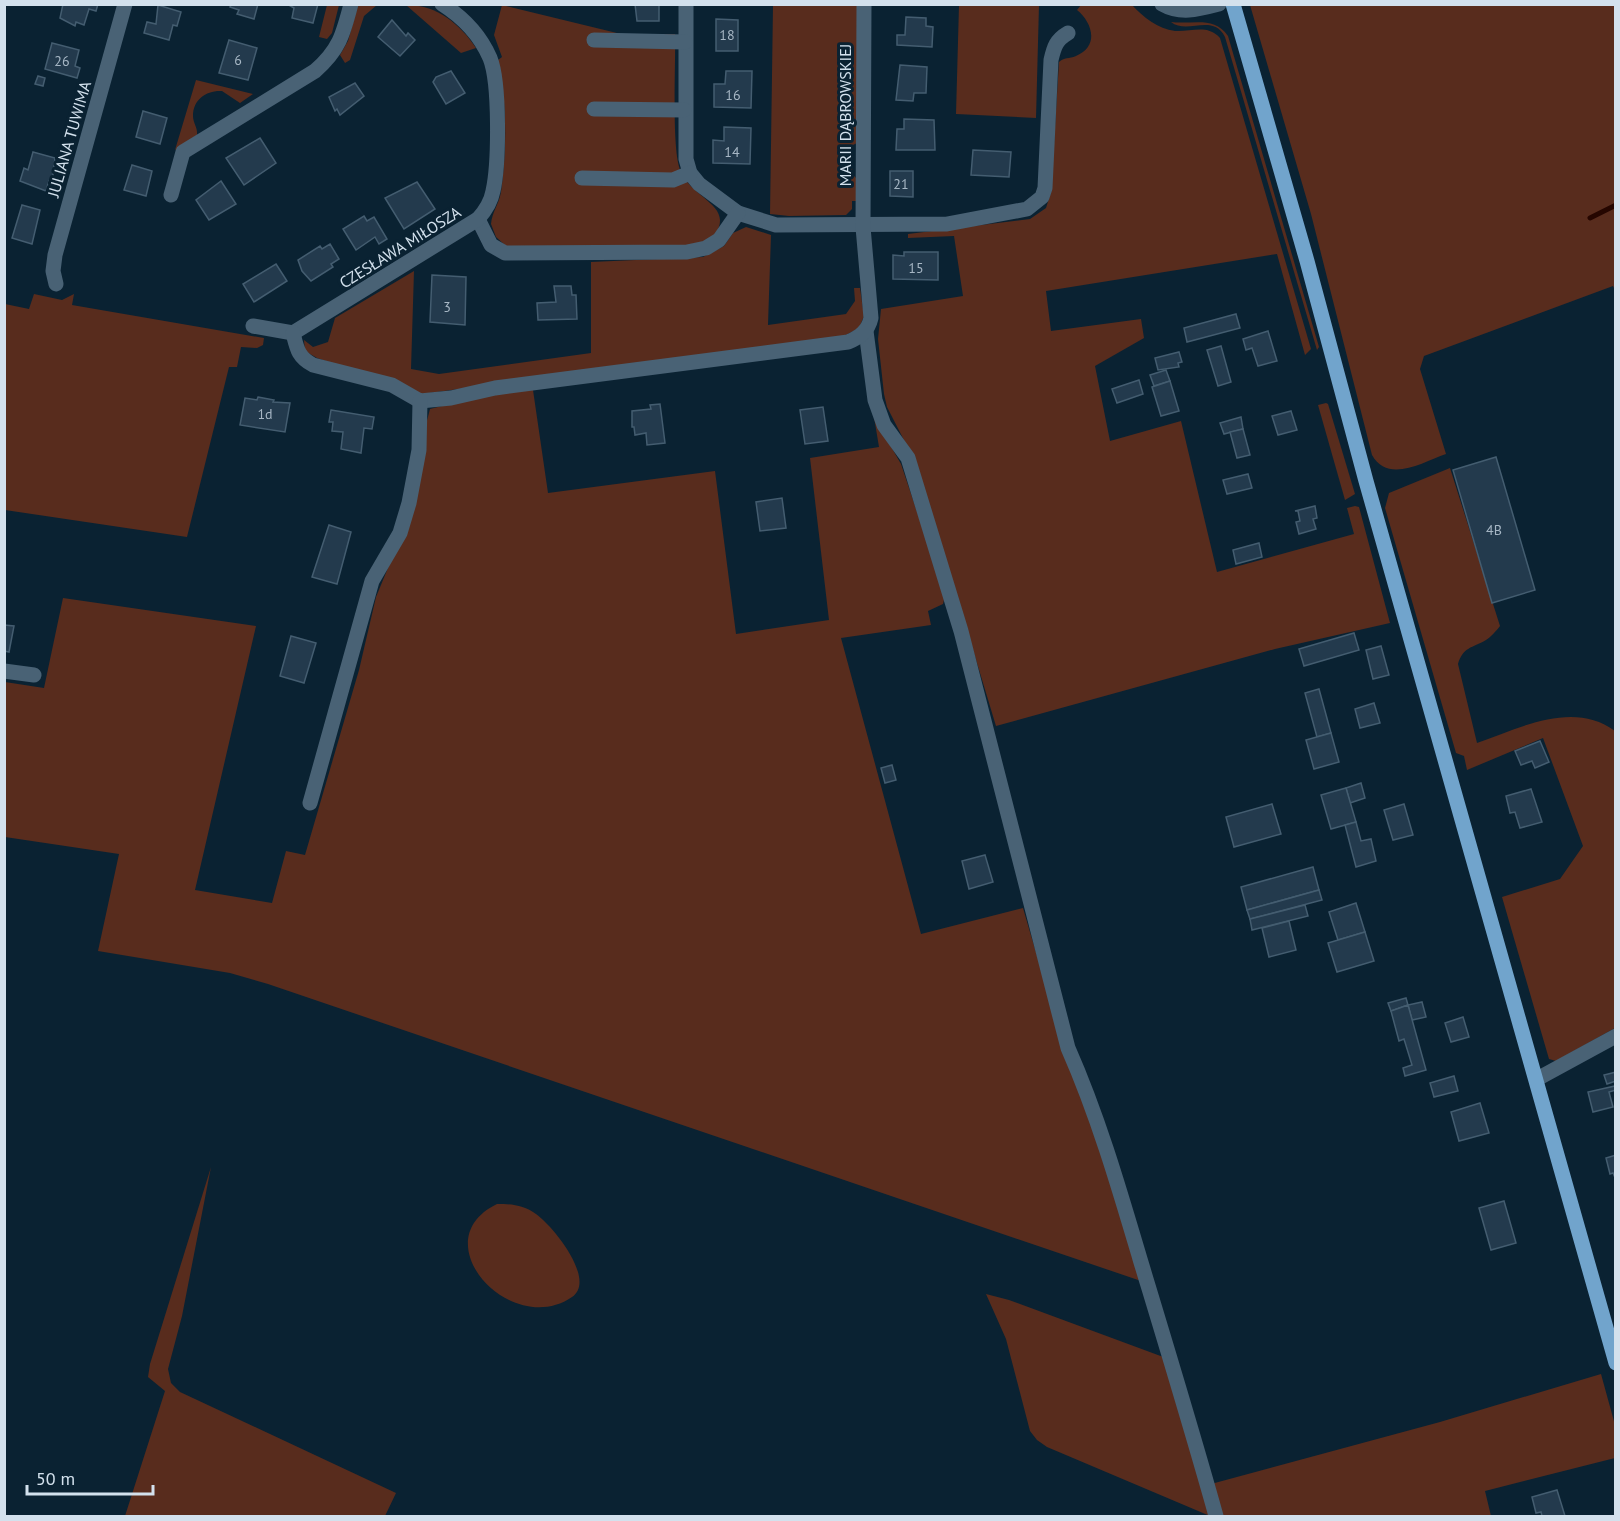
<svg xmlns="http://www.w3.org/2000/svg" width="1620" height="1521" font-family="'PT Sans',sans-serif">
<rect width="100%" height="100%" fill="#0a2232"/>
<g fill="#582c1d">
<path d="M327 5H339L332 33 327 39 319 37Z"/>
<path d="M358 5H377L364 16 350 60 345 63 340 55 348 41Z"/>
<path d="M406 5C436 4 460 24 476 48L461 53Z"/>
<path d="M502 5 621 34H675C676 63 671 152 681 172 690 193 720 203 720 220 720 236 705 242 692 246L507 247 496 237 491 224C492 212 499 204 501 192 507 150 507 101 498 60L502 57 494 35Z"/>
<path d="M773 5H858L857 143 853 145 852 174 856 178V201H852V209L846 215 789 216 770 214Z"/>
<path d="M959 5H1039L1036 118 956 114Z"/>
<path d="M1081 5H1132C1143 17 1158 29 1175 31 1192 32 1207 24 1220 38L1311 349 1305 355 1277 254 1046 291 1051 331 1141 319 1144 338 1095 366 1110 441 1181 421 1217 572 1354 534 1347 508 1355 506 1359 507 1390 623 1275 649 996 726 929 504 907 446 887 407 884 394 878 339 881 309 963 296 954 236 908 238V234L1030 219 1046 208 1051 192 1059 62C1064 57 1069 59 1076 56 1100 46 1092 22 1077 10Z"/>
<path d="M1250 5H1615V290L1613 286 1424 356 1420 369 1446 454C1423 462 1388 484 1372 455L1311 214Z"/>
<path d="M1171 22C1192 25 1214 15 1228 36L1319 347 1317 350 1225 37C1213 13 1187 35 1171 22Z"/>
<path d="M196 80 253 94 240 103 222 91C207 90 193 99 193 116 193 123 198 128 197 135L175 150Z"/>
<path d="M746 227 771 235 768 325 846 314 855 301 854 288H860L864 316 859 328 842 337 422 394 317 358 305 351 304 340 313 347 328 342 335 318 414 271 411 369 439 374 591 353V262L703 257 724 246 733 233Z"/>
<path d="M34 294 62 300 74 294 72 305 264 338 263 345 257 348 241 347 237 367H229L187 537 5 510V304L29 309Z"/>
<path d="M533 390 548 493 715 471 736 634 829 620 810 458 879 447 874 417 901 464 945 595 943 604 928 611 931 625 841 638 921 934 1023 908C1059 1034 1103 1158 1144 1282L268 984 230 973 98 951 119 854 5 837V682L44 688 63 598 256 626 195 890 272 903 286 851 305 855 359 670 376 597 390 563 430 409 493 393Z"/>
<path d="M1326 403 1328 404 1355 494 1345 500 1318 405Z"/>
<path d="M1450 468 1500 626C1496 631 1491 637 1486 640 1472 648 1463 647 1458 664L1477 743C1520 728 1573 700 1615 731V1028L1556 1061 1549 1059 1502 897 1560 879 1583 846 1543 738 1467 770 1464 756 1456 753 1385 508 1389 493Z"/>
<path d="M211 1167 182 1316 168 1369 171 1383 180 1392 396 1493 385 1516H125L165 1391 148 1377 150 1364Z"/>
<path d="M497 1204C511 1204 524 1205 536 1214 553 1226 597 1280 572 1297 511 1339 421 1241 497 1204Z"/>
<path d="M986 1294 1009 1300 1166 1358 1210 1516 1047 1447 1037 1440 1030 1431 1006 1339Z"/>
<path d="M1601 1374 1615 1425V1458L1485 1491 1491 1516H1220L1211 1484 1440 1422Z"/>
</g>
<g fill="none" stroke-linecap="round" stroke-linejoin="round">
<path stroke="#250600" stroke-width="5" d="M1590 218 1616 205"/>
</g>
<g fill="#233a4d" stroke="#445d70" stroke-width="1.5">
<path d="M63 4H98L96 11 89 9 84 25 76 22 75 26 60 18Z"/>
<path d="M231 4H258L254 19 237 14 239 10 230 7Z"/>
<path d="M287 4H318L313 23 292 18 294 8Z"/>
<path d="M635 4H659V21H637Z"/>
<path d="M158 5 181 12 177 26 173 25 169 40 144 33 147 22 156 24Z"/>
<path d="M906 17 926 18V26L933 27 932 47 897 45V35H905Z"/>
<path d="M716 19 738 20V51H716Z"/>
<path d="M392 20 406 36 408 33 415 40 400 56 378 37Z"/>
<path d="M229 40 257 48 248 80 219 73Z"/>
<path d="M52 43 79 50 75 66 80 68 77 78 45 69Z"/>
<path d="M900 65 927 67 926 93H914L913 101 896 100Z"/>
<path d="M451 71 465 93 446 104 433 82 436 77Z"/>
<path d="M726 71H752L751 108 714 107V84H725Z"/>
<path d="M38 76 45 78 43 86 35 84Z"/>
<path d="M355 83 364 96 340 115 337 109 335 111 329 97Z"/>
<path d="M143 111 167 118 160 144 136 137Z"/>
<path d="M904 119 934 120 935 150H896L897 129H904Z"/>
<path d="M724 127 751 128 750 164 713 163V140L724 141Z"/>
<path d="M260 138 276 163 244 185 226 158Z"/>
<path d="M973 150 1011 152 1009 177 971 175Z"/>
<path d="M33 152 55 158 52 182 49 181 46 191 20 181 24 168 28 170Z"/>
<path d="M132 165 152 171 146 196 124 190Z"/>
<path d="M890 171H913V197L890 196Z"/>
<path d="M221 181 236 204 209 220 196 200Z"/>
<path d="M417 182 435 209 404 229 385 198Z"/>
<path d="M22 205 40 210 32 244 12 238Z"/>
<path d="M364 216 367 221 374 217 387 239 379 244 375 237 356 250 343 229Z"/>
<path d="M330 244 339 259 331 264 333 267 311 281 302 271 298 260 320 246 322 249Z"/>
<path d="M904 252H938V280L893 279V255L904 256Z"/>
<path d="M276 264 287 281 254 302 243 284Z"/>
<path d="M432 275 466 277 465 325 430 322Z"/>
<path d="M554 286H571L572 295H576L577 319 538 320 537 303 556 302Z"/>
<path d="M1236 314 1240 328 1187 342 1184 328Z"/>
<path d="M1268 331 1277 361 1258 366 1252 348 1246 350 1243 339Z"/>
<path d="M1221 346 1231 382 1218 386 1207 350Z"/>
<path d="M1179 352 1182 362 1178 363 1179 367 1158 370 1155 358Z"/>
<path d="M1166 370 1170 381 1154 386 1150 375Z"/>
<path d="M1139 380 1143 394 1117 403 1112 389Z"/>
<path d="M1170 381 1179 411 1161 416 1152 387Z"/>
<path d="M258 397 274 400 273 402 290 403 285 432 240 425 245 398 257 400Z"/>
<path d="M660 404 665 443 647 445 646 433 635 435 634 427H632V411L651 409 650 405Z"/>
<path d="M823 407 828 441 805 444 800 410Z"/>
<path d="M331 410 374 417 372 429 364 428 361 453 341 449 343 432 332 431 333 422H329Z"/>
<path d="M1291 411 1297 430 1278 435 1272 416Z"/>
<path d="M1241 417 1243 429 1224 434 1220 423Z"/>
<path d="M1243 429 1250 455 1237 458 1230 432Z"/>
<path d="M1496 457 1535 590 1492 603 1453 470Z"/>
<path d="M1248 474 1252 488 1227 494 1223 480Z"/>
<path d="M782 498 786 528 760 531 756 502Z"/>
<path d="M1315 506 1317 518 1313 519 1316 529 1299 534 1296 522 1300 521 1298 511H1295Z"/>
<path d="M329 525 351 532 337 584 312 577Z"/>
<path d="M1259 543 1262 557 1236 564 1233 550Z"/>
<path d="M4 625 14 626 9 652 4 651Z"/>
<path d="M1354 633 1359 650 1304 666 1299 649Z"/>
<path d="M291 636 316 643 304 683 280 676Z"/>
<path d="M1381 646 1389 675 1373 679 1366 650Z"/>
<path d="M1319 689 1331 733 1317 737 1305 693Z"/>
<path d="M1374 703 1380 723 1360 728 1355 709Z"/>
<path d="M1331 733 1339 762 1314 769 1306 740Z"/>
<path d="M1540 741 1549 762 1535 768 1532 761 1521 765 1515 751Z"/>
<path d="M892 765 896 780 885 783 881 768Z"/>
<path d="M1361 783 1365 798 1350 803 1346 788Z"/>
<path d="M1346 788 1356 822 1331 829 1321 795Z"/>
<path d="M1531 789 1542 822 1520 828 1515 812 1510 813 1506 796Z"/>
<path d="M1272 804 1281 834 1234 847 1226 817Z"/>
<path d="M1404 804 1413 835 1393 840 1384 810Z"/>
<path d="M1356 822 1361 841 1371 839 1376 861 1356 867 1345 825Z"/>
<path d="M985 855 993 882 969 889 962 861Z"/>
<path d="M1313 867 1319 890 1247 910 1241 887Z"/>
<path d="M1319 890 1322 900 1250 919 1247 910Z"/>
<path d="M1356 903 1365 932 1338 940 1329 912Z"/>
<path d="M1305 905 1308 916 1252 930 1250 919Z"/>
<path d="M1289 921 1296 950 1269 957 1262 928Z"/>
<path d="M1365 932 1374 961 1337 972 1328 943Z"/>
<path d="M1406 998 1408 1005 1391 1011 1388 1003Z"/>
<path d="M1422 1002 1426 1017 1412 1020 1408 1005Z"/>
<path d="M1408 1005 1426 1070 1405 1076 1403 1068 1412 1065 1404 1039 1399 1041 1391 1011Z"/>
<path d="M1463 1017 1469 1037 1451 1042 1445 1023Z"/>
<path d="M1616 1072V1081L1607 1084 1604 1075Z"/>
<path d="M1454 1076 1458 1091 1434 1097 1430 1083Z"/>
<path d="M1615 1086 1616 1090 1609 1092 1613 1107 1593 1112 1588 1092Z"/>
<path d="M1480 1103 1489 1133 1459 1141 1451 1112Z"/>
<path d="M1616 1155V1180L1613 1173 1610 1174 1606 1158Z"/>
<path d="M1504 1201 1516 1243 1491 1250 1479 1208Z"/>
<path d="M1557 1490 1565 1516H1542L1541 1512 1536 1513 1532 1497Z"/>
</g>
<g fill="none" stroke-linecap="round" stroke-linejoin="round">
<g stroke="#496275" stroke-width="15">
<path d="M686 4V159L690 173 699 184 738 213 776 225 947 224 1027 209 1042 197 1045 188 1051 60C1054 47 1056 40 1068 33"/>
<path d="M1162 4C1181 15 1200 9 1219 4"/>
<path d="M594 40 685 42"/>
<path d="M594 109 684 110"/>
<path d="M582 178 673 180 690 173"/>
<path d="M171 195 183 152 315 71C339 50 343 35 351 4"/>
<path d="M478 219 491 245 505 253 687 252 706 248 719 240 738 213"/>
<path d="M56 284 53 271 55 255 125 4"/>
<path d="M253 326 293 333 478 219C486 210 491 202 493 191 499 164 500 83 490 58 480 35 464 18 442 4"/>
<path d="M866 331 875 400 884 425 908 458 961 631 1068 1048C1098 1116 1119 1188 1140 1259 1166 1345 1192 1430 1216 1516"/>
<path d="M293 333C297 349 298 357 313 365L392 385 420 401 451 398 495 388 848 342C860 337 868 331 871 318L863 227 864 4"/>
<path d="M4 671 34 675"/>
<path d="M310 803 372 581 400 533 409 503 419 450 420 401"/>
<path d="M1537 1079 1616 1036"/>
</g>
<path stroke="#71a4cc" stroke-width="15" d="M1233 4 1307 261 1366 481 1616 1363"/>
</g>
<g text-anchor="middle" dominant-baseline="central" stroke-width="6" stroke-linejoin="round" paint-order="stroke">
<g font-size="14" fill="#a7b7c5">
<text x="727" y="35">18</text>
<text x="238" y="60">6</text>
<text x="62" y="61">26</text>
<text x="733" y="95">16</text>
<text x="732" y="152">14</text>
<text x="901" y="184">21</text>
<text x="916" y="268">15</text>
<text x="447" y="307">3</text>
<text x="265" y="414">1d</text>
<text x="1494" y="530">4B</text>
</g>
<g font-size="16" fill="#d3e1ed" stroke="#0a2232">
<text transform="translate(845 115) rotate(-90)">MARII DĄBROWSKIEJ</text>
<text transform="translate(69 139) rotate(-74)">JULIANA TUWIMA</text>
<text transform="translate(400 247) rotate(-32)">CZESŁAWA MIŁOSZA</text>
</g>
</g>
<rect width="1620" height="1521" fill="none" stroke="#d3e1ed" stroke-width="12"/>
<path d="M27 1485v9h126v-9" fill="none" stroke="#d3e1ed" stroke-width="3"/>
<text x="36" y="1485" font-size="18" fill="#d3e1ed" stroke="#0a2232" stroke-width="4.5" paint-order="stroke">50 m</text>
</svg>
